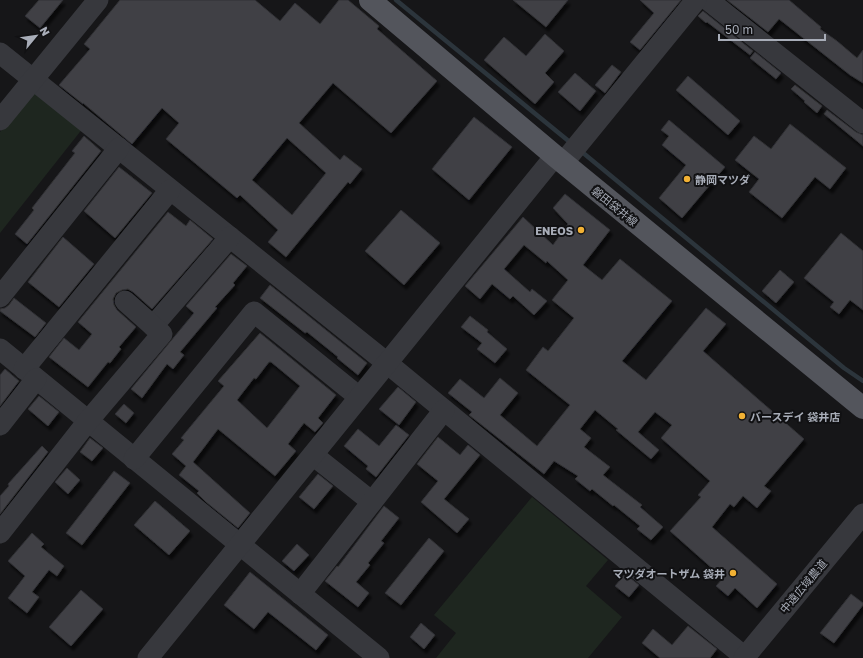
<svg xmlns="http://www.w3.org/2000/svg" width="863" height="658" font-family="'Golos Text','Noto Sans JP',sans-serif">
<defs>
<filter id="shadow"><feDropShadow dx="2.5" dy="4.5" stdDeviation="1" flood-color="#0009"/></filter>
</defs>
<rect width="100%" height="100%" fill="#161618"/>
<g fill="#1e261f">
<path d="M38 84 87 123 0 233V132Z"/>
<path d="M532 497 608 560 586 586 622 617 588 658H436L456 633 434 615Z"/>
</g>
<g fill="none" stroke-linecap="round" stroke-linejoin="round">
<g stroke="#2c353c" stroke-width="4.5">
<path d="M396 0 571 143"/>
<path d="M582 152 844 368 863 381"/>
</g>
</g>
<g fill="#404145" stroke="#303034" fill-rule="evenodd" filter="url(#shadow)">
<path d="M39 0H63L40 28 25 16Z"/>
<path d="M120 0H255L280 21 295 3 320 24 339 0H348L379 26 377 29 437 81 391 133 333 83 299 123 340 160 344 155 362 169 350 184 348 182 286 257 268 242 278 230 240 195 237 198 166 139 179 123 162 108 132 144 83 103V104L59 85 90 49 84 44ZM287 138 326 173 292 215 252 180Z"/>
<path d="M513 0H568L546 27Z"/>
<path d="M640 0H681L640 50 630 42 654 13Z"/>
<path d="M727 0H789L821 27 820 29 837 41 857 58 863 50V83L850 75 779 19 768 32Z"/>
<path d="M703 11 753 51 750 55 707 22 706 23 698 16Z"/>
<path d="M545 34 564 51 545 73 554 82 535 104 484 60 504 37 526 56Z"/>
<path d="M755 52 781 73 776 79 750 58Z"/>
<path d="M612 65 621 72 605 93 595 85Z"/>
<path d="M575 73 596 91 580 111 558 92Z"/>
<path d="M688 76 740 121 728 135 676 90Z"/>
<path d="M795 85 822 106 817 113 804 102 805 101 791 89Z"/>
<path d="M827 110 856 132 863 135V146L824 114Z"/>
<path d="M474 117 512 147 469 200 432 169Z"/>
<path d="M669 120 725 167 682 218 659 198 686 165 662 145 669 136 661 130Z"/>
<path d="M790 124 846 168 830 189 815 177 782 218 749 192 759 179 735 160 754 136 771 149Z"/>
<path d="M84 136 101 151 27 244 15 234 34 210 32 208 75 153 72 151Z"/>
<path d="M119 167 152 193 115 238 84 211Z"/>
<path d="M565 194 610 230 583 265 602 280 620 259 672 301 622 361 646 380 706 308 726 324 703 351 804 439 764 486 771 491 757 508 743 496 734 507 730 504 712 527 777 584 757 608 735 588 728 596 716 586 723 578 670 531 701 497 698 495 710 481 661 438 672 425 655 412 638 432 659 450 651 459 616 430 618 429 595 410 580 429 591 438 584 447 610 467 603 475 642 505 640 507 663 527 651 540 637 529 640 526 614 505 613 506 592 489 590 491 575 479 578 476 554 461 544 474 469 415 472 412 448 393 460 379 484 398 500 378 518 393 500 415 537 446 570 405 526 370 543 347 548 351 574 318 552 300 568 280 547 261 546 263 524 245 504 269 530 292 532 289 547 301 534 315 513 296 510 299 492 284 480 299 465 286 523 217 553 245 568 224 553 208Z"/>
<path d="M401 210 440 243 404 285 365 251Z"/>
<path d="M168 212 186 226 190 220 213 239 152 309 133 292 128 289 122 290 116 293 113 299 114 305 117 310 136 327 119 347 121 349 110 363 108 362 88 387 49 357 64 338 79 350 92 334 78 322Z"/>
<path d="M841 233 863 251V310L850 300 839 314 830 307 834 302 804 278Z"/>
<path d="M63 237 94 264 59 307 28 282Z"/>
<path d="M231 254 247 266 233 283 235 285 215 307 217 308 180 352 184 355 173 369 167 364 142 398 131 389 194 313 186 306Z"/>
<path d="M780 270 794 282 776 303 762 291Z"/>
<path d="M270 285 367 363 358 375 337 358 338 357 307 332 305 333 260 298Z"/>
<path d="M14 298 46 323 35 337 0 311V309L5 308 9 305Z"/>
<path d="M470 316 488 330 487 332 507 349 495 363 477 349 482 343 461 327Z"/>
<path d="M260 333 336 395 318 418 323 423 315 432 304 423 288 444 296 451 275 476 218 429 193 462 250 513 238 528 206 502 197 493 199 491 179 475 186 466 172 454 184 440 181 438 224 386 218 381ZM269 362H271L300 386 267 428 237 400 254 378 256 379Z"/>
<path d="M5 369 19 381 0 406V375Z"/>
<path d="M398 387 416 402 399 425 379 409Z"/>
<path d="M39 396 59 412 48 426 28 409Z"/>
<path d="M124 404 134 413 126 423 115 414Z"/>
<path d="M396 425 409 435 376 477 366 469 368 466 344 446 358 429 379 446Z"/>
<path d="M438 437 460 455 468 445 480 455 444 499 469 519 457 533 421 502 438 481 417 464Z"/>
<path d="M90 438 103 448 92 461 80 452Z"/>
<path d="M42 446 48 452 0 514V496L9 486 8 484Z"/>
<path d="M67 468 80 480 68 494 55 482Z"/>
<path d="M114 471 130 483 82 545 66 533Z"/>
<path d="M318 474 333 486 314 509 299 497Z"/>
<path d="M155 501 190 531 169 555 134 525Z"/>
<path d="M384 506 399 518 381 541 384 543 368 563 370 565 356 582 369 593 358 607 325 581 337 566 338 567Z"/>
<path d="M32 533 44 544 41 547 64 566 57 576 49 570 32 592 39 597 27 613 8 598 25 576 8 561Z"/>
<path d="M429 538 444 551 401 605 385 593Z"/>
<path d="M297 544 309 555 294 571 282 561Z"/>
<path d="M250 572 328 635 316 650 268 612 254 629 224 605Z"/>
<path d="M625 574 639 585 629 597 615 586Z"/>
<path d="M81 590 103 609 71 646 49 627Z"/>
<path d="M851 594 863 603V605L834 643 820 633Z"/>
<path d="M421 623 435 635 424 649 410 637Z"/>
<path d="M688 626 717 649 710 658H660L642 643 653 629 672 645Z"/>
</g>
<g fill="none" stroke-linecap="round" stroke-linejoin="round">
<g stroke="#37383d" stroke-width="21">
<path d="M708 0 863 123"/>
<path d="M0 53 387 363 746 658"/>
<path d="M0 120 98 0"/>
<path d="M563 163 696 0"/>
<path d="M0 297 119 148"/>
<path d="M153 326 230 237"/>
<path d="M0 349 379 658"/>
<path d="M24 369 170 190"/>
<path d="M0 425 36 379"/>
<path d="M313 455 372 502"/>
<path d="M134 459 254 312 359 397"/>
<path d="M0 533 88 421 162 334 125 301"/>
<path d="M300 594 444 410"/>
<path d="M148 658 555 156"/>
<path d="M744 658 863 514"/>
</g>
<path stroke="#53555c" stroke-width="22" d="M370 0 555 156 863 408"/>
</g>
<g fill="#f2b134" stroke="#111113" stroke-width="1.5">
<circle cx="687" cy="179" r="4"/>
<circle cx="581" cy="230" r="4"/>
<circle cx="742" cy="416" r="4"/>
<circle cx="733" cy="573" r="4"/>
</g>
<g text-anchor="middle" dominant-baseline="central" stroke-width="4" stroke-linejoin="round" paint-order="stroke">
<g font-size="11" font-weight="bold" fill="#a8adb8" stroke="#111113" text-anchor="start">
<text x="695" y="179">静岡マツダ</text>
<text x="573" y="230" text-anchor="end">ENEOS</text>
<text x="750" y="416">バースデイ 袋井店</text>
<text x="725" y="573" text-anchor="end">マツダオートザム 袋井</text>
</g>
<g font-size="11" fill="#a8adb8" stroke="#111113">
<text transform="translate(615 206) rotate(39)">磐田袋井線</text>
<text transform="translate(803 586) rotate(-50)">中遠広域農道</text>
</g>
</g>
<g transform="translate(36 36) rotate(61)" stroke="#111113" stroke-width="3" paint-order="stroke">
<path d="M0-3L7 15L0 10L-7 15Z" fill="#a8adb8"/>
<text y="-6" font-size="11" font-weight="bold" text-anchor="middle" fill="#a8adb8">N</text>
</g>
<path d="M719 34v6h106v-6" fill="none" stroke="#a8adb8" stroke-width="2"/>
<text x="725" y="34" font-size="12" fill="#a8adb8" stroke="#111113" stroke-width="3" paint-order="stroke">50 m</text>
</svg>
